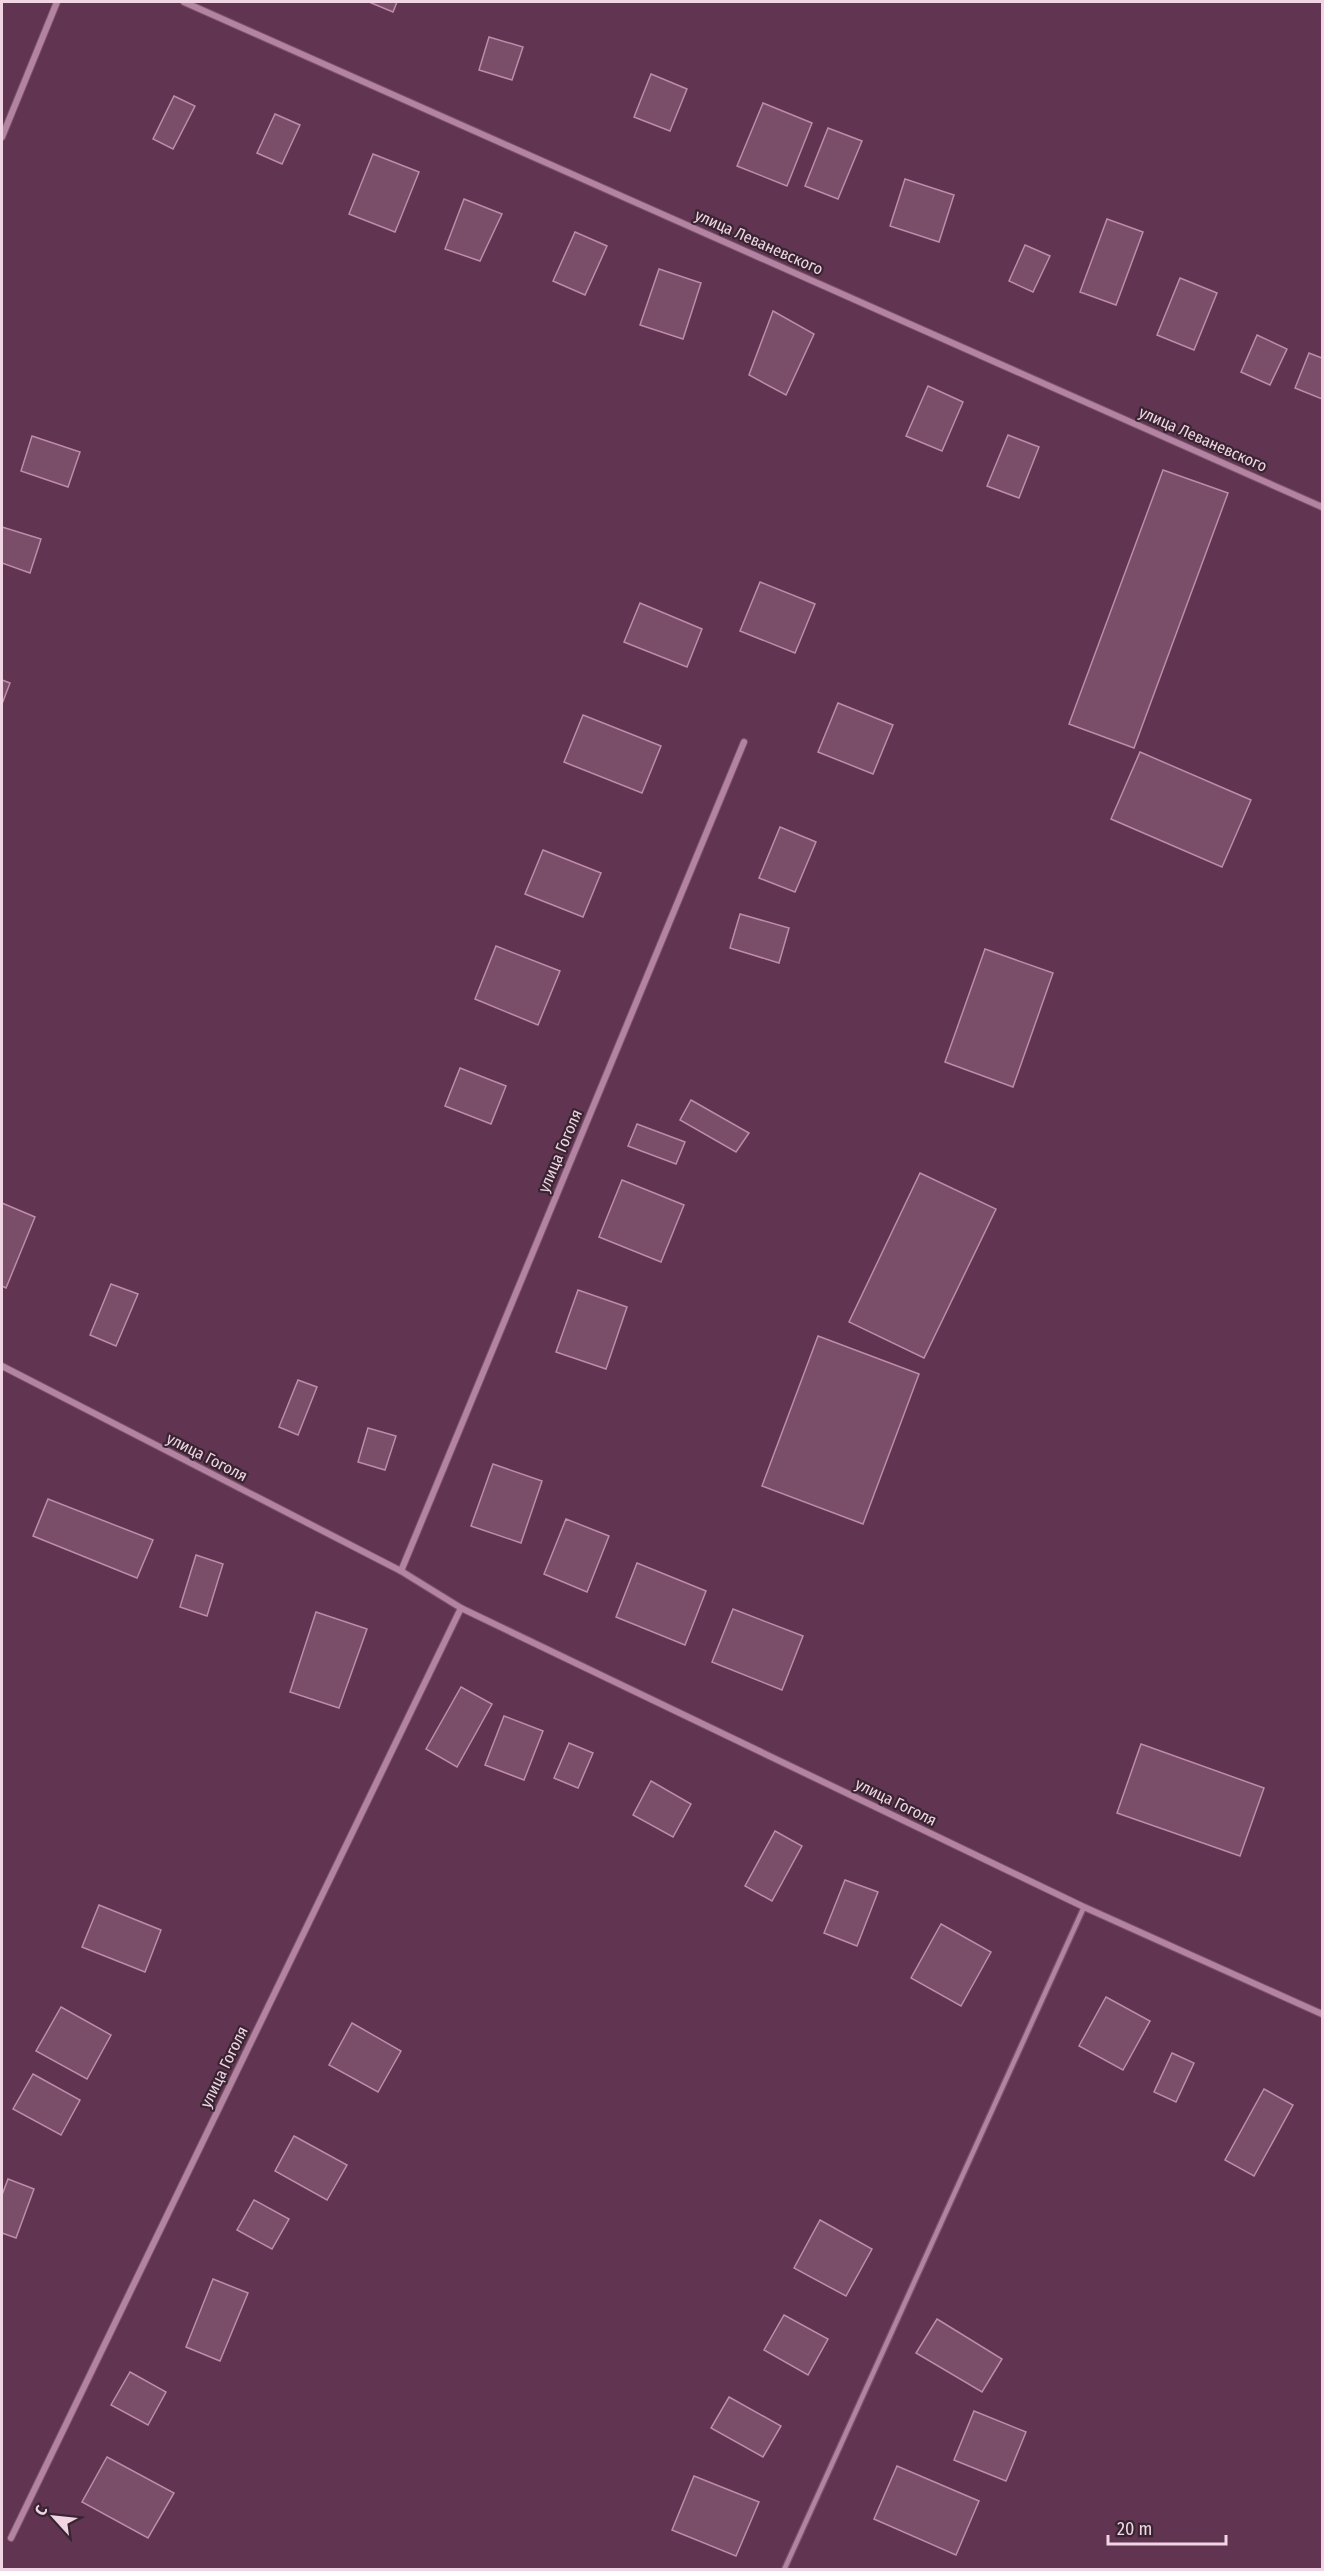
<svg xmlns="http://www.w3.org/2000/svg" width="1324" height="2571" font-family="'Fira Sans Condensed',sans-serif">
<rect width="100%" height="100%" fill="#613551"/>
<g fill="#7a4d69" stroke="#be8caa" stroke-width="1.5">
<path d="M369 2H397L393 12Z"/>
<path d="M489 37 523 47 512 80 479 70Z"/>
<path d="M651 74 687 89 670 131 634 117Z"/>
<path d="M174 96 195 106 173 149 153 139Z"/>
<path d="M763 103 812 123 787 186 737 166Z"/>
<path d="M275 114 300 125 282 164 257 153Z"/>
<path d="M828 128 862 141 838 199 805 186Z"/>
<path d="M373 154 419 172 395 232 349 214Z"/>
<path d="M905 179 954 195 939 242 890 226Z"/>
<path d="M464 199 502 214 480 261 445 249Z"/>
<path d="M1107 219 1143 232 1116 305 1080 292Z"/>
<path d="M575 232 607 246 585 295 553 281Z"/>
<path d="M1025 245 1050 256 1033 292 1009 281Z"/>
<path d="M659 269 701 283 683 339 640 325Z"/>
<path d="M1180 278 1217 293 1194 350 1157 335Z"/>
<path d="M773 311 814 334 786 395 749 375Z"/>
<path d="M1257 335 1287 349 1270 385 1241 372Z"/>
<path d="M1309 353 1322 358V399L1295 388Z"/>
<path d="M928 386 963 402 942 451 906 436Z"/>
<path d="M1008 435 1039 447 1019 498 987 486Z"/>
<path d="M32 436 80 452 68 487 21 471Z"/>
<path d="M1163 470 1228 493 1134 748 1069 724Z"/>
<path d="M2 527 41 539 30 573 2 563Z"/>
<path d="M760 582 815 604 795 653 740 631Z"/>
<path d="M640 603 702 629 687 667 624 642Z"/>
<path d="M2 680 10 683 2 704Z"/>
<path d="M838 703 893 725 873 774 818 752Z"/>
<path d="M583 715 661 746 642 793 564 762Z"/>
<path d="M1140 752 1251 800 1222 867 1111 819Z"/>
<path d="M780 827 816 842 795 892 759 878Z"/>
<path d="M543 850 601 873 583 917 525 894Z"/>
<path d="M740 914 789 928 779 963 730 948Z"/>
<path d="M496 946 560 971 538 1025 475 999Z"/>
<path d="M985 949 1053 973 1013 1087 945 1062Z"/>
<path d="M460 1068 506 1086 491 1124 445 1106Z"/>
<path d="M691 1100 749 1133 736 1152 680 1120Z"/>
<path d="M637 1124 685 1142 676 1164 628 1146Z"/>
<path d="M920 1173 996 1209 924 1358 849 1322Z"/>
<path d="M622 1180 684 1205 661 1262 599 1237Z"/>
<path d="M2 1203 35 1217 6 1288 2 1286Z"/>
<path d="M111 1284 138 1294 116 1346 90 1335Z"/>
<path d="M578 1290 627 1307 606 1369 556 1352Z"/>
<path d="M818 1336 919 1374 863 1524 762 1486Z"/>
<path d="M298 1380 317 1387 298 1435 279 1427Z"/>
<path d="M368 1428 396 1436 385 1470 358 1462Z"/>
<path d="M493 1464 542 1481 521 1543 471 1526Z"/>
<path d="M48 1499 153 1540 137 1578 33 1536Z"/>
<path d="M566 1519 609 1536 587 1592 544 1574Z"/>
<path d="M196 1555 223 1564 207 1616 180 1607Z"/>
<path d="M637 1563 706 1591 685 1645 616 1617Z"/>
<path d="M733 1609 803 1636 782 1690 712 1662Z"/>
<path d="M316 1612 367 1629 339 1708 290 1692Z"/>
<path d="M461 1687 492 1704 457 1767 426 1749Z"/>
<path d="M504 1716 543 1731 524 1780 485 1765Z"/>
<path d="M569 1743 593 1753 578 1788 554 1778Z"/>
<path d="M1141 1744 1264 1788 1240 1856 1117 1813Z"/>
<path d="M651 1781 691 1804 673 1837 633 1815Z"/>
<path d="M775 1831 802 1846 772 1901 745 1886Z"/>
<path d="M845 1880 878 1892 857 1946 824 1933Z"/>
<path d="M99 1905 161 1930 145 1972 82 1947Z"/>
<path d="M941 1924 991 1952 961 2006 911 1978Z"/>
<path d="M1106 1997 1150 2021 1123 2070 1079 2046Z"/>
<path d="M61 2007 111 2035 87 2079 36 2051Z"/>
<path d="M352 2023 401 2051 378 2092 329 2065Z"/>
<path d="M1172 2053 1194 2063 1176 2102 1154 2092Z"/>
<path d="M33 2074 80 2100 61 2135 13 2109Z"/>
<path d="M1264 2089 1293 2105 1254 2176 1225 2160Z"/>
<path d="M294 2136 347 2165 327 2200 275 2171Z"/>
<path d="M8 2179 34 2189 16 2238 2 2233V2195Z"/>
<path d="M254 2200 289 2219 272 2249 237 2230Z"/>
<path d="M820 2220 872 2249 846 2296 794 2268Z"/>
<path d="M213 2279 248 2293 220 2361 186 2347Z"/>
<path d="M784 2315 828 2339 808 2375 764 2350Z"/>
<path d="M937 2319 1002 2359 982 2392 916 2353Z"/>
<path d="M130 2372 166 2392 148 2425 111 2405Z"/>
<path d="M729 2397 781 2426 763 2457 711 2428Z"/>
<path d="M974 2411 1026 2432 1006 2481 954 2460Z"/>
<path d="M107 2457 174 2493 148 2538 82 2502Z"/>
<path d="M897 2466 979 2501 956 2555 874 2519Z"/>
<path d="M694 2476 759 2502 736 2556 672 2530Z"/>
</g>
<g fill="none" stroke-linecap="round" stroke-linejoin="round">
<defs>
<path id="lane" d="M784 2570 1084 1907"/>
<g id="street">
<path d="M184 2 1322 507"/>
<path d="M2 137 57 2"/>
<path d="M2 1366 401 1571 461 1608 1084 1907 1322 2014"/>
<path d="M401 1571 744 742"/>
<path d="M11 2538 461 1608"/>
</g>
</defs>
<use href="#lane" stroke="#78546b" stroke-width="7"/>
<use href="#street" stroke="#78546b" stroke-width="8"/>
<use href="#lane" stroke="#b583a2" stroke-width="4.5"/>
<use href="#street" stroke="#b583a2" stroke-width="6"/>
</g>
<g text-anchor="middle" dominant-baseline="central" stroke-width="4.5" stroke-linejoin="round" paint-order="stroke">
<g font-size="16" fill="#f1d5e5" stroke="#392532">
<text transform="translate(759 242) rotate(24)">улица Леваневского</text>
<text transform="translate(1203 439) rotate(24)">улица Леваневского</text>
<text transform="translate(560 1151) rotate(-67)">улица Гоголя</text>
<text transform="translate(207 1457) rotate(27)">улица Гоголя</text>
<text transform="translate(896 1802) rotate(26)">улица Гоголя</text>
<text transform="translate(224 2067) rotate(-64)">улица Гоголя</text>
</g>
</g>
<rect width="1324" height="2571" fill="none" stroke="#f1d5e5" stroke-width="6"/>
<g transform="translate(54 2517) rotate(297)" stroke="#392532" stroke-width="4.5" paint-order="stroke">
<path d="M0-4.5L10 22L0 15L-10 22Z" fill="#f1d5e5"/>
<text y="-9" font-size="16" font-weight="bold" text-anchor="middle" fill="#f1d5e5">С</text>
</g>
<path d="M1108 2535v9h118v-9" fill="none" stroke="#f1d5e5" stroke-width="3"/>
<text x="1117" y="2535" font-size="18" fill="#f1d5e5" stroke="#392532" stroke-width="4.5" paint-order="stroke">20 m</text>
</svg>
